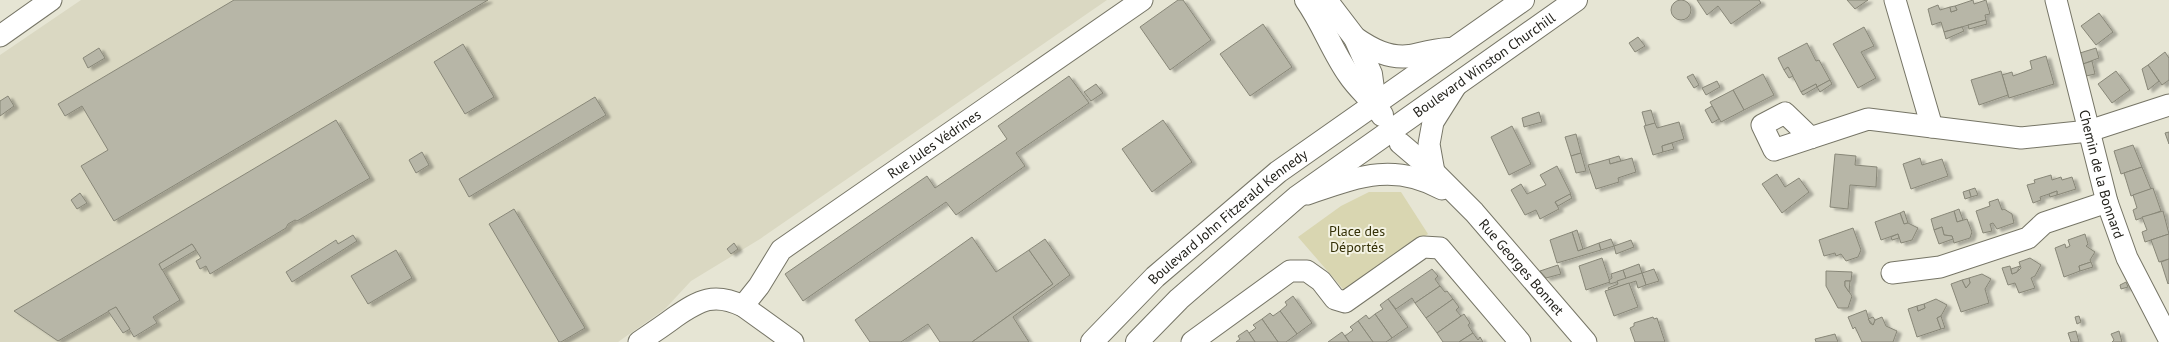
<svg xmlns="http://www.w3.org/2000/svg" width="2169" height="342" font-family="'PT Sans',sans-serif">
<defs>
<filter id="shadow"><feDropShadow dx="4.5" dy="2.5" stdDeviation="1" flood-color="#0004"/></filter>
</defs>
<rect width="100%" height="100%" fill="#e6e5d4"/>
<path fill="#dad8c2" fill-rule="evenodd" d="M81 0H234L58 104 65 116 82 106 108 150 81 166 114 221 488 0H1107L760 239 691 281 665 309 618 342H561L585 328 514 209 490 224 559 342H0V55ZM463 44 465 114 434 62ZM595 97 605 115 469 197 459 179ZM336 120 370 178 297 221 295 220 288 224 286 228 211 273 206 266 200 269 196 261 201 258 196 250 162 270 180 300 153 317 157 323 135 337 130 329 122 333 108 311ZM422 152 429 165 416 172 409 160ZM353 235 357 241 292 282 286 272 335 240 338 244ZM396 250 412 278 368 304 351 276Z"/>
<path fill="#d9d6b1" d="M1369 192H1401L1428 234 1344 290 1298 237 1341 206Z"/>
<g fill="#b7b6a7" stroke="#888778" filter="url(#shadow)">
<circle cx="1681" cy="10" r="10"/>
<path d="M234 0H488L114 221 81 166 108 150 82 106 65 116 58 104Z"/>
<path d="M1178 0H1183L1211 40 1170 70 1140 27Z"/>
<path d="M1697 0H1759L1761 3 1731 24 1718 6 1707 15Z"/>
<path d="M1847 0H1868L1855 9Z"/>
<path d="M1973 0 1974 4 1986 0 1990 14 1985 15 1986 20 1944 32 1941 22 1932 25 1928 9 1938 5 1940 10 1950 7 1951 12 1957 10 1955 6Z"/>
<path d="M1955 6 1957 10 1951 12 1950 7Z"/>
<path d="M2099 13 2113 32 2096 45 2081 26Z"/>
<path d="M1986 20 1987 24 1969 29 1968 25Z"/>
<path d="M1263 24 1292 67 1250 96 1220 54Z"/>
<path d="M1864 27 1874 46 1861 52 1876 78 1858 88 1833 44Z"/>
<path d="M1962 27 1964 31 1946 39 1944 32Z"/>
<path d="M1638 37 1645 46 1635 52 1629 43Z"/>
<path d="M1807 43 1816 61 1819 60 1830 80 1817 87 1816 84 1801 92 1788 67 1784 70 1778 58Z"/>
<path d="M463 44 494 97 465 114 434 62Z"/>
<path d="M99 48 105 58 88 68 83 58Z"/>
<path d="M2096 48 2099 58 2083 64 2080 53Z"/>
<path d="M2165 52 2169 58V80L2162 85 2148 65Z"/>
<path d="M2046 56 2054 84 2009 98 2002 75 2012 72 2013 76 2032 69 2030 61Z"/>
<path d="M2092 61 2095 74 2086 76 2083 64Z"/>
<path d="M2148 65 2159 81 2148 90 2142 69Z"/>
<path d="M1788 67 1793 76 1789 78 1784 70Z"/>
<path d="M2001 71 2008 95 1979 105 1971 80Z"/>
<path d="M2116 71 2130 90 2112 103 2098 84Z"/>
<path d="M1693 74 1699 85 1694 88 1687 77Z"/>
<path d="M1763 74 1774 95 1744 110 1733 90Z"/>
<path d="M1069 76 1089 103 1016 153 1025 166 956 215 946 202 803 301 785 274 927 176 935 188 1007 139 998 126Z"/>
<path d="M1830 80 1832 84 1820 92 1817 87Z"/>
<path d="M1717 81 1720 87 1706 95 1702 88Z"/>
<path d="M1096 84 1103 93 1091 101 1084 92Z"/>
<path d="M1816 84 1817 87 1803 95 1801 92Z"/>
<path d="M1733 90 1744 110 1721 122 1710 102Z"/>
<path d="M8 96 14 106 0 116V101Z"/>
<path d="M595 97 606 115 469 197 459 179Z"/>
<path d="M1712 106 1719 119 1712 123 1705 110Z"/>
<path d="M1651 110 1655 123 1646 126 1642 112Z"/>
<path d="M1539 112 1542 122 1524 127 1522 118Z"/>
<path d="M336 120 370 178 297 221 295 220 288 224 286 228 210 274 206 266 200 269 196 261 201 258 192 244 159 264 180 300 153 317 157 323 134 337 116 307 58 341 14 311Z"/>
<path d="M1163 120 1192 162 1152 192 1122 149Z"/>
<path d="M1679 122 1684 139 1662 146 1663 152 1653 155 1644 126 1655 123 1657 128Z"/>
<path d="M1512 126 1531 164 1509 175 1491 137Z"/>
<path d="M2169 132V144L2165 133Z"/>
<path d="M1576 134 1581 153 1571 156 1565 137Z"/>
<path d="M1672 143 1674 149 1663 152 1662 146Z"/>
<path d="M2133 145 2142 167 2121 174 2114 151Z"/>
<path d="M422 152 429 165 416 173 409 160Z"/>
<path d="M1581 153 1586 171 1576 173 1571 156Z"/>
<path d="M1835 154 1856 156 1855 165 1877 167 1876 187 1850 185 1848 209 1830 207Z"/>
<path d="M1619 156 1621 161 1610 164 1609 159Z"/>
<path d="M1632 158 1636 172 1618 178 1619 182 1596 189 1588 165 1609 159 1610 164Z"/>
<path d="M1920 158 1922 165 1942 159 1948 176 1911 189 1903 164Z"/>
<path d="M1557 166 1571 194 1555 202 1559 209 1540 219 1536 210 1525 215 1511 190 1521 184 1527 194 1546 185 1540 175Z"/>
<path d="M2142 167 2151 189 2131 196 2124 173Z"/>
<path d="M1777 174 1785 187 1799 178 1809 192 1782 213 1762 184Z"/>
<path d="M2051 175 2052 180 2061 177 2062 180 2072 177 2076 189 2057 195V191L2049 194 2040 197 2041 200 2033 203 2027 185 2035 183 2034 180Z"/>
<path d="M1975 188 1978 195 1971 197 1969 190Z"/>
<path d="M2153 188 2161 211 2136 220 2133 210 2137 208 2133 195Z"/>
<path d="M1969 190 1971 197 1965 199 1963 192Z"/>
<path d="M2057 191V195L2050 197 2049 194Z"/>
<path d="M80 193 87 203 77 209 71 200Z"/>
<path d="M1570 194 1572 198 1558 206 1555 202Z"/>
<path d="M1998 199 2002 210 2004 209 2012 214 2014 223 1997 229 1993 223 1990 224 1992 231 1983 233 1976 211 1990 206 1989 202Z"/>
<path d="M514 209 585 328 561 342H559L489 224Z"/>
<path d="M1959 209 1963 220 1957 222 1954 211Z"/>
<path d="M1904 211 1908 223 1904 224 1900 213Z"/>
<path d="M1954 211 1957 222 1967 219 1972 232 1970 238 1954 243 1952 236 1944 235 1942 227 1934 230 1931 219Z"/>
<path d="M2163 211 2169 234 2145 242 2142 232 2147 230 2142 217Z"/>
<path d="M1900 213 1904 224 1908 223 1918 228 1912 240 1901 243 1898 234 1881 240 1875 222Z"/>
<path d="M1942 227 1944 235 1952 236 1953 239 1939 244 1934 230Z"/>
<path d="M1853 228 1861 250 1858 257 1846 261 1841 254 1836 256 1835 253 1824 256 1819 240Z"/>
<path d="M1577 230 1583 249 1578 251 1572 232Z"/>
<path d="M1572 232 1578 251 1599 243 1601 250 1557 263 1550 240Z"/>
<path d="M1898 234 1899 238 1892 240 1891 237Z"/>
<path d="M2085 234 2088 244 2086 246 2095 252 2090 260 2091 262 2079 266 2080 271 2064 277 2055 248 2065 244 2066 248 2070 246 2068 240Z"/>
<path d="M2169 234V259L2159 262 2151 240Z"/>
<path d="M353 235 357 241 292 282 286 272 336 240 338 244Z"/>
<path d="M972 237 996 272 1029 250 1053 284 972 342H940L928 324 901 342H870L855 320Z"/>
<path d="M1045 239 1070 275 1013 317 1029 342H972L1053 284 1029 250Z"/>
<path d="M1611 239 1614 246 1601 250 1599 243Z"/>
<path d="M1631 240 1634 247 1616 254 1614 246Z"/>
<path d="M734 243 738 249 731 254 727 249Z"/>
<path d="M192 244 196 250 162 270 159 264Z"/>
<path d="M396 250 412 278 368 304 351 276Z"/>
<path d="M1602 258 1610 282 1586 290 1579 266Z"/>
<path d="M2030 258 2041 265 2035 276 2031 278 2035 288 2019 293 2015 283 2008 285 2002 268 2010 266 2012 274 2017 272 2021 268 2019 262Z"/>
<path d="M2169 259V283L2168 284 2161 262Z"/>
<path d="M2091 262 2093 267 2080 271 2079 266Z"/>
<path d="M1639 264 1642 273 1626 279 1623 270Z"/>
<path d="M1558 265 1561 274 1546 278 1540 271Z"/>
<path d="M2020 266 2017 272 2012 274 2011 269Z"/>
<path d="M1432 269 1438 276 1435 279 1440 286 1415 303 1412 298 1396 309 1388 299Z"/>
<path d="M1654 269 1659 281 1646 285 1642 273Z"/>
<path d="M1623 270 1626 279 1610 284 1609 280 1612 278 1611 274Z"/>
<path d="M1826 271 1852 272 1851 281H1845V286L1852 296 1848 308H1838L1826 286Z"/>
<path d="M1642 273 1646 285 1638 288 1636 281 1609 290 1608 288 1618 284 1617 281Z"/>
<path d="M1982 274 1991 279 1985 289 1989 303 1961 312 1951 284 1962 280 1966 288 1970 283 1969 278Z"/>
<path d="M1969 278 1970 283 1966 288 1962 280Z"/>
<path d="M1845 281H1850L1849 292 1845 286Z"/>
<path d="M2126 282 2128 287 2121 289 2120 285Z"/>
<path d="M1629 283 1638 307 1614 316 1605 291Z"/>
<path d="M1440 286 1445 292 1447 291 1453 299 1426 318 1415 303Z"/>
<path d="M1293 296 1312 323 1297 334 1280 311 1287 305 1285 302Z"/>
<path d="M1388 299 1408 327 1392 338 1375 314 1383 309 1380 305Z"/>
<path d="M1453 299 1459 307 1456 310 1461 316 1437 333 1426 318Z"/>
<path d="M1936 299 1947 305 1941 316 1937 318 1941 329 1917 337 1908 309 1917 306 1918 311 1925 308 1924 304Z"/>
<path d="M1924 304 1925 308 1918 311 1917 306Z"/>
<path d="M116 307 130 329 123 333 108 311Z"/>
<path d="M1866 310 1870 323 1873 325 1875 320 1882 317 1886 326 1897 331 1893 342H1862L1855 327 1853 329 1848 317Z"/>
<path d="M1280 311 1297 334 1286 342H1278L1262 319 1270 313 1273 316Z"/>
<path d="M1375 314 1392 338 1386 342H1373L1358 321 1366 315 1369 319Z"/>
<path d="M1464 314 1470 323 1468 325 1473 333 1459 342H1443L1437 333Z"/>
<path d="M1941 316 1945 328 1941 329 1937 318Z"/>
<path d="M2079 316 2081 322 2077 324 2075 317Z"/>
<path d="M1653 317 1654 319 1657 318 1665 342H1635L1630 328 1634 326V323Z"/>
<path d="M1873 317 1875 320 1873 325 1868 319Z"/>
<path d="M1262 319 1278 342H1255L1249 333 1256 328 1253 325Z"/>
<path d="M1358 321 1373 342H1349L1345 336 1353 330 1350 327Z"/>
<path d="M1247 330 1255 342H1236L1240 339 1238 336Z"/>
<path d="M2076 331 2079 342H2071L2068 333Z"/>
<path d="M2119 331 2122 342H2112L2114 340 2111 334Z"/>
<path d="M1342 332 1349 342H1328Z"/>
<path d="M1473 333 1478 340 1480 337 1483 342H1459Z"/>
<path d="M1835 334 1838 342H1816L1815 339Z"/>
</g>
<g fill="none" stroke-linecap="round" stroke-linejoin="round">
<defs>
<g id="minor">
<path d="M1895 0 1932 127"/>
<path id="s1" d="M2056 0 2107 202 2127 258 2169 339"/>
<path d="M0 36 51 0"/>
<path d="M1811 138 1785 113 1762 125 1774 150 1868 119 2021 138 2089 131 2169 105"/>
<path id="s2" d="M1400 143 1434 172 1474 212 1586 342"/>
<path d="M1434 172 1429 144 1433 122 1457 84"/>
<path d="M1307 194C1357 177 1393 162 1442 189"/>
<path d="M1892 273 1940 267 2028 238 2044 223 2107 202"/>
<path id="s3" d="M743 306 759 286 781 250 1142 0"/>
<path d="M639 342C651 334 663 326 675 317 700 300 714 292 743 306L793 342"/>
<path d="M1192 342 1290 271H1307L1321 281 1335 299 1345 302 1423 247 1440 248 1520 342"/>
</g>
<g id="major">
<path d="M1306 0C1323 24 1332 51 1349 75 1359 90 1373 100 1382 115"/>
<path d="M1326 0 1355 38 1371 74 1375 104"/>
<path d="M1355 38C1371 49 1389 59 1410 56 1424 53 1433 50 1449 49"/>
<path id="s4" d="M1092 342 1155 277 1278 172 1523 0"/>
<path id="s5" d="M1137 342 1179 299 1297 197 1576 0"/>
</g>
</defs>
<use href="#minor" stroke="#767566" stroke-width="23"/>
<use href="#major" stroke="#767566" stroke-width="24"/>
<use href="#minor" stroke="#fff" stroke-width="21"/>
<use href="#major" stroke="#fff" stroke-width="22"/>
</g>
<g text-anchor="middle" dominant-baseline="central" stroke-width="4" stroke-linejoin="round" paint-order="stroke">
<g font-size="14" fill="#23221c" stroke="#f3f2e2">
<text stroke="none"><textPath href="#s5" startOffset="445">Boulevard Winston Churchill</textPath></text>
<text stroke="none"><textPath href="#s3" startOffset="254">Rue Jules Védrines</textPath></text>
<text stroke="none"><textPath href="#s1" startOffset="180">Chemin de la Bonnard</textPath></text>
<text stroke="none"><textPath href="#s4" startOffset="185">Boulevard John Fitzerald Kennedy</textPath></text>
<text stroke="none"><textPath href="#s2" startOffset="174">Rue Georges Bonnet</textPath></text>
</g>
<g font-size="14" fill="#343006" stroke="#f3f2e2">
<text x="1357" y="231">Place des<tspan x="1357" dy="16">Déportés</tspan></text>
</g>
</g>
</svg>
